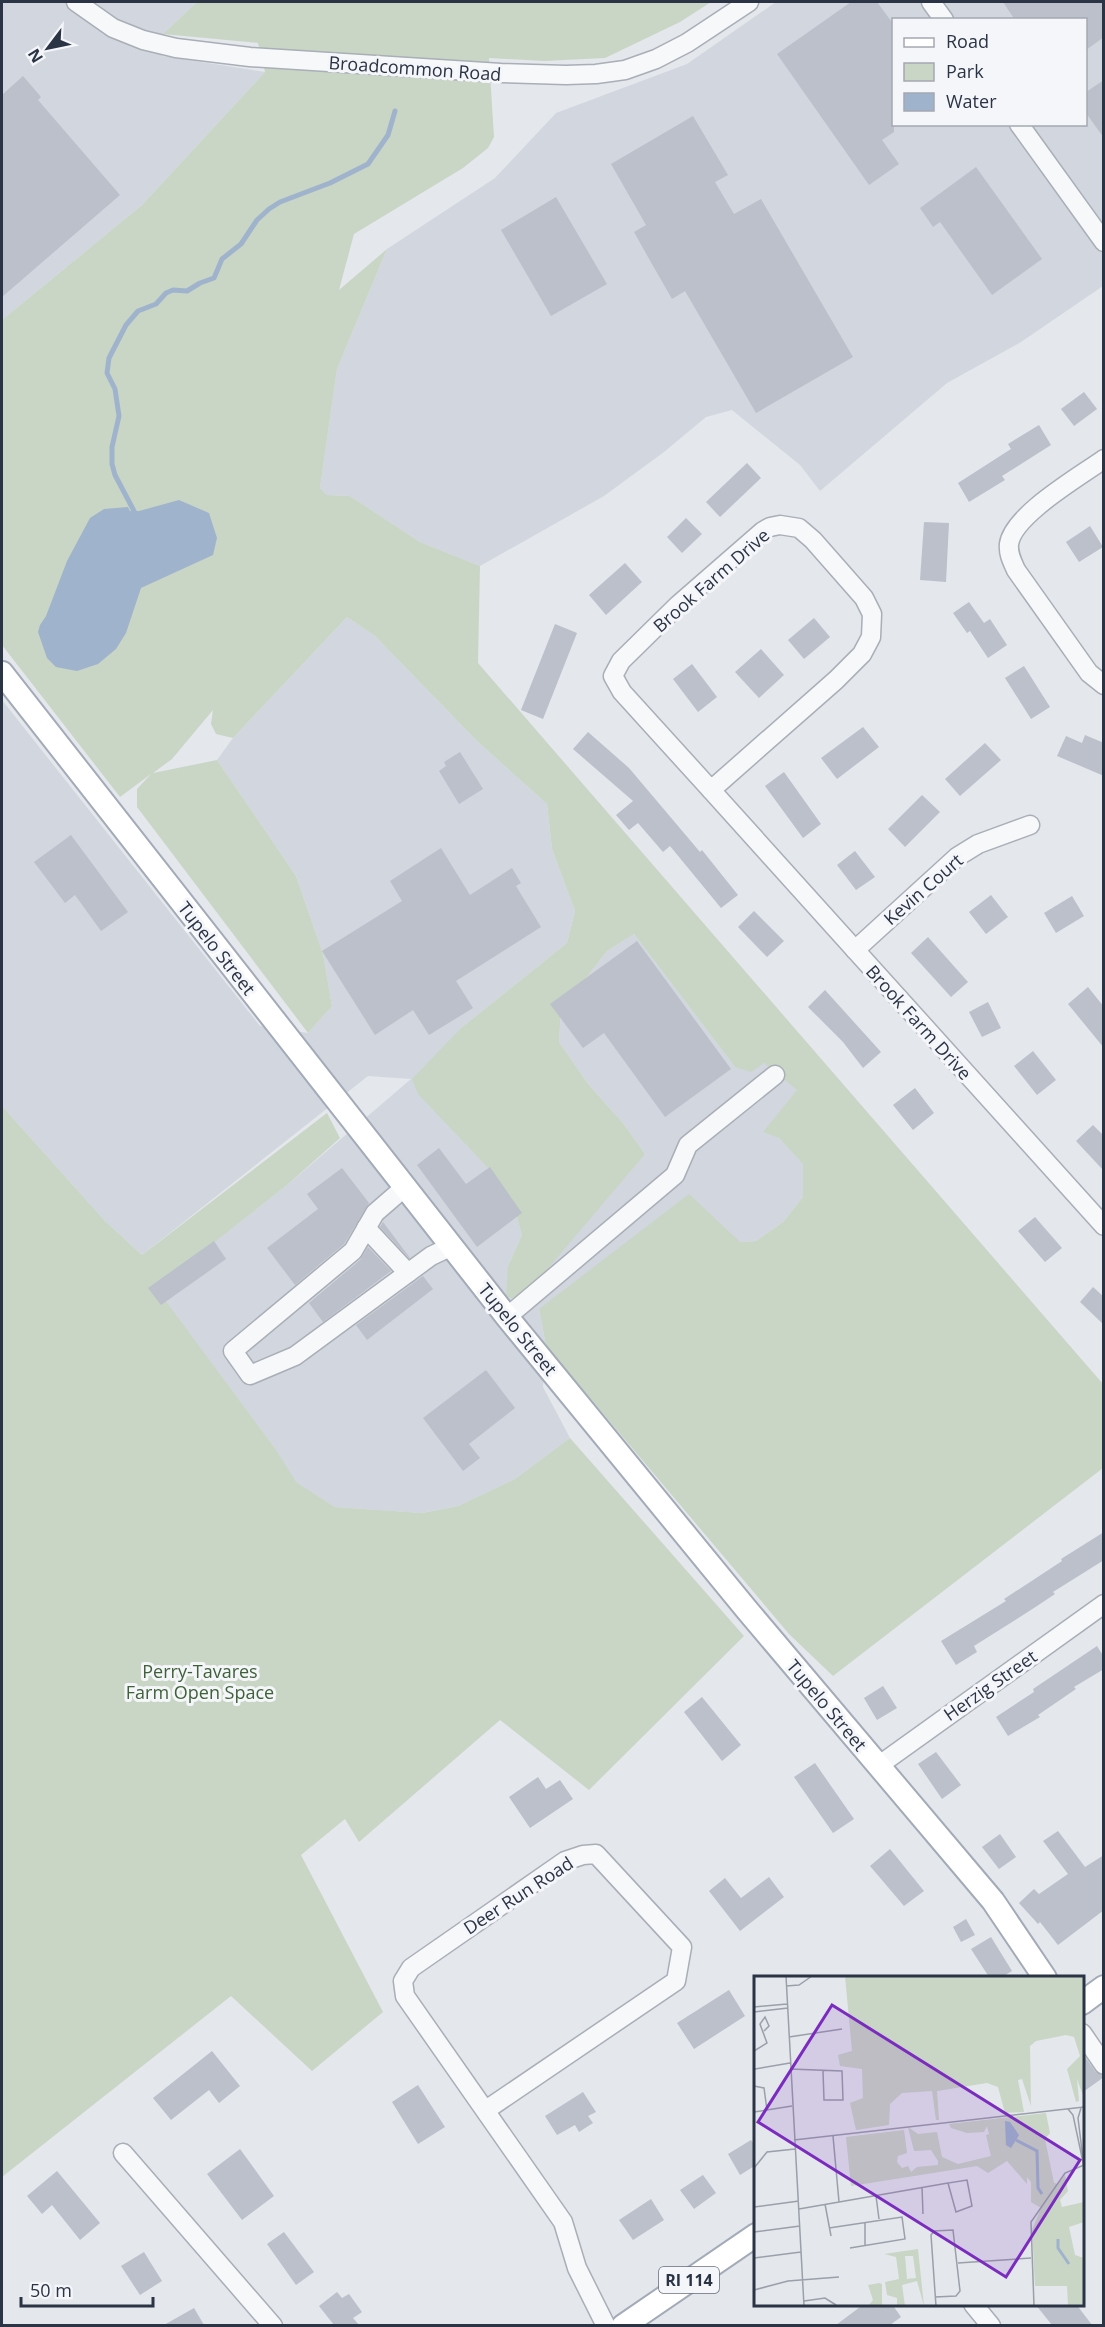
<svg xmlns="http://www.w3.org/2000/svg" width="1105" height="2327" font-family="'Open Sans',sans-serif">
<rect width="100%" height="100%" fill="#e4e7ec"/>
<g fill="#d2d6de" fill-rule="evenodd">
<path d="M2 2H197L163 34 162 56 265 72 142 205 2 320Z"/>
<path d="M776 2H1103V286L1021 342 947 383 820 491 800 465 732 410 706 417 664 452 604 496 480 566 420 542 350 496 327 495 320 488 337 369 387 249 495 178 556 113 687 64ZM894 20H1086V124H894Z"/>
<path d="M347 617 375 636 477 741 547 804 552 849 575 911 567 943 461 1028 493 1173 512 1201 522 1235 508 1266 645 1154 623 1123 588 1084 559 1042 561 1010 607 951 634 934 735 1067 763 1062 798 1090 779 1138 803 1163V1197L783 1222 756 1241 740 1242 539 1309 546 1346 543 1387 570 1438 515 1479 458 1506 421 1513 335 1507 294 1481 277 1451 155 1288 286 1186 411 1079 368 1076 142 1255 105 1221 2 1106V700L260 1026 308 1033 332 1006 323 954 296 876 217 760 233 738Z"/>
</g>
<g fill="#c9d6c5">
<path d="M197 2H711L680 22 605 58 544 61 489 58 494 137 488 148 463 168 354 234 339 290 387 249 337 369 320 488 327 495 350 496 420 542 480 566 478 663 1103 1384V1468L833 1676 789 1634 546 1346 539 1309 689 1194 740 1242 756 1241 783 1222 803 1197V1164L779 1138 763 1132 797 1090 764 1063 751 1072 735 1067 634 934 607 951 561 1010 559 1042 588 1084 623 1123 645 1154 522 1299 506 1297 508 1266 522 1235 512 1201 493 1173 418 1094 412 1079 461 1028 567 943 575 911 552 849 547 804 477 741 375 636 347 617 233 738 216 734 211 724 213 710 172 759 153 773 217 760 296 876 323 954 332 1006 308 1033 137 807V789L151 774 120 797 2 645V320L142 205 265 72 258 43 163 34Z"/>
<path d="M2 1106 105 1221 142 1255 327 1113 340 1138 286 1186 156 1288 277 1451 296 1482 335 1507 422 1513 458 1506 515 1479 570 1438 744 1636 589 1790 500 1720 359 1842 345 1819 301 1855 383 2012 312 2071 231 1996 2 2177Z"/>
</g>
<path fill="#9fb4cc" d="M179 500 209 513 217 538 213 555 141 588 126 633 116 649 98 664 77 671 56 667 47 658 38 632 40 625 46 616 67 561 90 518 104 509 128 507 130 511H139Z"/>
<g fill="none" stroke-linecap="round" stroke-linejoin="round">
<path stroke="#9fb4cc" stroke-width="5" d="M134 511 115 475 112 464V447L119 416 115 389 107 373 109 358 126 325 138 311 156 304 166 293 173 290 187 291 200 283 214 278 222 259 241 244 257 220 269 209 280 202 330 183 368 164 388 135 395 111"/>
</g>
<g fill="#bbc0ca">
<path d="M851 2H877L894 25V132L882 140 899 164 869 185 777 54Z"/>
<path d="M1003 2H1104V37L1086 50V20H1015Z"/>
<path d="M23 76 41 97 38 100 120 195 2 297V95Z"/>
<path d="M1104 80V138L1086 113V92Z"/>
<path d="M693 116 728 175 715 182 734 214 761 199 853 357 756 413 685 291 672 299 648 257 634 232 646 225 611 164Z"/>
<path d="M976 167 1042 259 992 295 940 222 933 227 920 208Z"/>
<path d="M556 197 607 284 551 316 501 230Z"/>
<path d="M1084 392 1097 409 1074 426 1061 409Z"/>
<path d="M1039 425 1051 445 1002 476 1005 480 969 502 958 483 1011 449 1008 444Z"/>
<path d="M747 463 761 478 720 517 706 502Z"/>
<path d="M686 518 702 534 682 553 667 537Z"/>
<path d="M924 522 949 523 946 582 920 580Z"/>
<path d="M1090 526 1103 547 1079 562 1066 542Z"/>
<path d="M625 563 642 582 606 615 589 595Z"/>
<path d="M969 602 984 623 990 619 1007 645 988 658 970 631 967 633 953 613Z"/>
<path d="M814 618 830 637 804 659 788 640Z"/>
<path d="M555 624 577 633 543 719 521 710Z"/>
<path d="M761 649 784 675 759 698 735 672Z"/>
<path d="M692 664 717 697 698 712 673 679Z"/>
<path d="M1024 666 1050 707 1031 719 1005 678Z"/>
<path d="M863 727 879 747 837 779 821 758Z"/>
<path d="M588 732 629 768 700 852 702 850 738 895 721 908 670 846 663 852 638 823 629 830 616 815 633 801 573 749Z"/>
<path d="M1085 735 1104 743V776L1057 756 1066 736 1082 743Z"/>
<path d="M985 743 1001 760 960 796 945 779Z"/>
<path d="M460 752 483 789 459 804 439 771 446 766 444 762Z"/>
<path d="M784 772 821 824 803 838 765 786Z"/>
<path d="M922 795 940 812 905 847 888 829Z"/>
<path d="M71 835 128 912 101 931 75 895 65 903 34 862Z"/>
<path d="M441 848 470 895 512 868 521 883 516 886 541 927 456 981 473 1008 429 1035 413 1010 375 1035 322 951 402 901 390 881Z"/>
<path d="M855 851 875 877 856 890 837 865Z"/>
<path d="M991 895 1008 917 986 934 969 912Z"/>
<path d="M1072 896 1084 916 1056 933 1044 913Z"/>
<path d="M754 911 784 941 767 957 738 927Z"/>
<path d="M928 937 968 982 951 997 911 953Z"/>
<path d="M637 941 731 1069 665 1117 604 1033 583 1048 550 1004Z"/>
<path d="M1088 987 1104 1007V1048L1068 1004Z"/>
<path d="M825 990 881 1052 863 1068 843 1042 808 1007Z"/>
<path d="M988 1002 1001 1028 982 1037 969 1012Z"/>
<path d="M1033 1051 1056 1080 1037 1095 1014 1066Z"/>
<path d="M915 1088 934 1113 913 1130 893 1105Z"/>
<path d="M1093 1125 1104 1136V1171L1076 1141Z"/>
<path d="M439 1148 466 1184 490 1167 522 1213 477 1247 417 1165Z"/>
<path d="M342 1168 369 1203 344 1244 295 1285 267 1248 318 1209 307 1194Z"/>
<path d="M1035 1217 1062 1248 1045 1262 1018 1231Z"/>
<path d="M383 1222 410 1258H409L380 1227Z"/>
<path d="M214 1241 226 1259 161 1305 148 1288Z"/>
<path d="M368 1247 391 1271 323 1322 309 1303 360 1260Z"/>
<path d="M423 1276 433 1289 367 1340 356 1325Z"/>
<path d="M1093 1287 1104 1297V1325L1080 1302Z"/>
<path d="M486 1370 515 1408 469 1444 480 1458 463 1471 423 1418Z"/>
<path d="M1104 1532V1560L1053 1592 1055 1594 1034 1608 974 1646 977 1652 956 1665 941 1641 1006 1601 1004 1599 1062 1561 1061 1559Z"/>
<path d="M1097 1646 1104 1657V1669L1074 1687 1076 1689 1038 1715 1040 1717 1008 1736 996 1717 1034 1692 1033 1689Z"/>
<path d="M883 1686 897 1708 877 1720 864 1698Z"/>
<path d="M702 1697 741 1745 722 1761 684 1712Z"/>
<path d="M936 1752 961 1785 942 1799 918 1764Z"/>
<path d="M815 1763 854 1819 833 1833 794 1777Z"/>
<path d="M538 1777 546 1789 560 1780 573 1799 530 1828 509 1797Z"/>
<path d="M1058 1831 1085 1867 1104 1855V1910L1058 1945 1040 1922 1038 1924 1019 1903 1034 1889 1039 1894 1068 1874 1043 1841Z"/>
<path d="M1000 1834 1016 1857 999 1869 982 1847Z"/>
<path d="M890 1849 924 1891 904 1906 870 1866Z"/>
<path d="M769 1877 784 1897 740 1931 709 1891 725 1878 741 1898Z"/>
<path d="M966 1919 975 1935 961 1942 953 1927Z"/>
<path d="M991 1937 1012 1971 1002 1977H989L971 1949Z"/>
<path d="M729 1990 745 2016 694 2049 677 2023Z"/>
<path d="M212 2051 240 2086 219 2103 209 2090 171 2120 153 2098Z"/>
<path d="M1083 2054 1095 2071 1104 2077 1083 2092Z"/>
<path d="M418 2085 445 2127 418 2144 392 2102Z"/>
<path d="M583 2092 596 2112 588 2116 593 2123 579 2132 575 2125 557 2135 545 2116Z"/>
<path d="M751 2140 756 2147V2165L740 2175 728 2154Z"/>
<path d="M240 2149 274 2196 242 2220 207 2174Z"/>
<path d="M57 2171 100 2223 80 2240 52 2205 42 2214 27 2196Z"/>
<path d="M703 2175 716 2193 694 2209 680 2190Z"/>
<path d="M651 2199 664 2220 633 2240 619 2220Z"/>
<path d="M284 2232 314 2272 296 2285 267 2244Z"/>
<path d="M144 2252 162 2281 140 2295 121 2266Z"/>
<path d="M337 2292 342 2298 349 2294 362 2312 353 2318 359 2325H334L319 2306Z"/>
<path d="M864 2304H892L901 2317 890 2325H836Z"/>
<path d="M1035 2304H1076L1092 2325H1052Z"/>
<path d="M194 2308 204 2325H164Z"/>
</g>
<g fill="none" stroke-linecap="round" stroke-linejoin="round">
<defs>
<g id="minor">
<path d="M76 2 113 28 143 40 176 48 250 57 501 73 566 75 596 74 625 70 656 59 687 43 749 2"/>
<path d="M931 2 944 20"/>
<path d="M1019 124 1104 242"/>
<path d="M1104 459C1079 477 1013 515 1009 544 1008 554 1012 561 1016 570L1089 673 1104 685"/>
<path d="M780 525 799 528 813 540 864 598 872 614 871 637 862 654 836 680 711 790 622 692 613 676 621 661 678 605 763 531 770 527Z"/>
<path d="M711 790 1104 1226"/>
<path d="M855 950 957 857 978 844 1030 825"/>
<path d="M405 1187 375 1213 353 1251 233 1351 250 1375 295 1356 431 1256 452 1246"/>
<path d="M366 1228 408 1273"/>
<path d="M507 1317 675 1175 688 1145 775 1075"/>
<path d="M878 1766 1104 1604"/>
<path d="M1082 2033 1104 2065"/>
<path d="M486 2110 676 1981 682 1947 596 1854 583 1855 565 1861 411 1968 403 1981 405 1996 563 2222 577 2268 606 2326"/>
<path d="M123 2153 273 2326"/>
<path d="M973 2304 991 2326"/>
</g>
<g id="major">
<path d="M2 673 507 1317 747 1610 993 1901 1045 1978"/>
<path d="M1082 2003 1104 1987"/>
<path d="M623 2326 756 2235"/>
</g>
</defs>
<use href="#minor" stroke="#a9aeb7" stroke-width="21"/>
<use href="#major" stroke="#a3abb8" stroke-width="26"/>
<use href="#minor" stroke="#f7f8fa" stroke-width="18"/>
<use href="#major" stroke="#fff" stroke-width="22"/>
</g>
<g text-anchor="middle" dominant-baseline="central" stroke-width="6" stroke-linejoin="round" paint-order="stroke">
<rect fill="#f4f6f9" stroke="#676e7b" stroke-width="1.5" x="659" y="2267" width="60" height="26" rx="4.5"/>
<g font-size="16" font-weight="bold" fill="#2b3445">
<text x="689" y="2280">RI 114</text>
</g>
<g font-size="18" fill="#2b3445" stroke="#f4f6f9">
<text transform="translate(415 68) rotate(4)">Broadcommon Road</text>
<text transform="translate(711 580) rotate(-41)">Brook Farm Drive</text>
<text transform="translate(923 889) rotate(-41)">Kevin Court</text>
<text transform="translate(217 948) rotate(52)">Tupelo Street</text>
<text transform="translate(919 1022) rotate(48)">Brook Farm Drive</text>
<text transform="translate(518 1329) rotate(51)">Tupelo Street</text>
<text transform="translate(990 1685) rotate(-35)">Herzig Street</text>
<text transform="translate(827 1705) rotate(50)">Tupelo Street</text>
<text transform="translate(518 1895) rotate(-33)">Deer Run Road</text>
</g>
<g font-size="18" fill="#3f6138" stroke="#f4f6f9">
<text x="200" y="1671">Perry-Tavares<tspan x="200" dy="21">Farm Open Space</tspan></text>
</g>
</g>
<g transform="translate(754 1976)">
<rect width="330" height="330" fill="#e4e7ec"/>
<path d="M91 0H330V122L323 103 325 125 322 126 313 93 326 80 320 61 312 59 282 65 276 70 277 130 268 103 264 104 270 136 251 137 244 111 233 107 183 115 185 144H182L178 115 148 117 136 128 135 149 102 154 96 127 109 122 108 93 86 90 84 79 98 75ZM292 137 296 157 291 163 300 207 304 208 311 199 314 215 306 224 308 231 330 226V246L315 251 321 279 330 282V330H314L313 310H281L278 254 287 232 277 226V206L273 201V208L253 185 234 197 223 190 97 210 92 161 150 154 153 177 144 180 143 186 148 192 154 190 157 196 163 191 184 189V185L177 174 160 175 154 151 164 158 183 156 188 181 204 188 237 180 232 159 235 158 233 150 230 156 213 157 197 152 195 148ZM164 273 170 330 163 305 148 309 151 330H143V322L133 319 131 306 145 303 142 281 130 278ZM151 280H159L162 302 153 303ZM125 307 128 308V330H114L119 324 114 309Z" fill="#c9d6c5" fill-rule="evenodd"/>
<path d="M251 145 256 146 265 159 257 172 252 169Z" fill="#9fb4cc"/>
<path fill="none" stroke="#9fb4cc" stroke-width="3" d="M262 164 283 175 284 212 288 218M304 263V272L315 288"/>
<path fill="none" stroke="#9a9fa9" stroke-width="1.5" d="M32 0 50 330M32 10 45 9 58 0M0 31 33 28M0 36 34 32M35 61 88 53M0 75 13 67 6 48 11 41 15 50 10 55M1 93 36 87M36 93 88 95 89 124H70L69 95M0 110 10 112 13 134M327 132 324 142 329 183M314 133 319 139 330 191M0 136 38 130M79 160 85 226M40 164 330 131M0 192 13 176 41 173M213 204 218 230 202 236 194 207ZM168 211 169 238M122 220 125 243M71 228 77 260M0 231 45 225M45 233 194 207M75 252 148 241 151 263 96 272M0 256 46 250M111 270V246M0 282 47 276M204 287 277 282M0 314 34 305 85 301M181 321 202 320 206 315 199 254 180 255 177 259 180 302 182 330M50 325 71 322 82 329M280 330 277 246 311 197 330 189"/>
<path fill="#7b2cbf" fill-opacity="0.15" stroke="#7b2cbf" stroke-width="3" d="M78 29 326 184 252 301 4 146Z"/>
<rect width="330" height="330" fill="none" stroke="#2b3445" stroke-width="3"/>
</g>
<rect width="1105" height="2327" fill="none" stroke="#2b3445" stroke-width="6"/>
<rect x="892" y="18" width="195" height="108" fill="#f4f6f9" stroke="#a4a8b1" stroke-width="1.5"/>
<rect x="904" y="38" width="30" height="9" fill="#ffffff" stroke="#a4a8b1" stroke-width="1.5"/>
<text x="946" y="48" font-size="18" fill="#2b3445">Road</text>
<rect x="904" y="63" width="30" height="18" fill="#c9d6c5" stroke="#a4a8b1" stroke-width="1.5"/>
<text x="946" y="78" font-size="18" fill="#2b3445">Park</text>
<rect x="904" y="93" width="30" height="18" fill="#9fb4cc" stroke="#a4a8b1" stroke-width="1.5"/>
<text x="946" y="108" font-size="18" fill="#2b3445">Water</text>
<g transform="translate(48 48) rotate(238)" stroke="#f4f6f9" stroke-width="4.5" paint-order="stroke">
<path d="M0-4.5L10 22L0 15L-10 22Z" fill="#2b3445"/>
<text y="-9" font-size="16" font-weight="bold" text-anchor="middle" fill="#2b3445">N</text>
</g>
<path d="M21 2297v9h132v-9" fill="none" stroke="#2b3445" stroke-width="3"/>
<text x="30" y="2297" font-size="18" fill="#2b3445" stroke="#f4f6f9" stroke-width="4.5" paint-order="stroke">50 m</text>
</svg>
